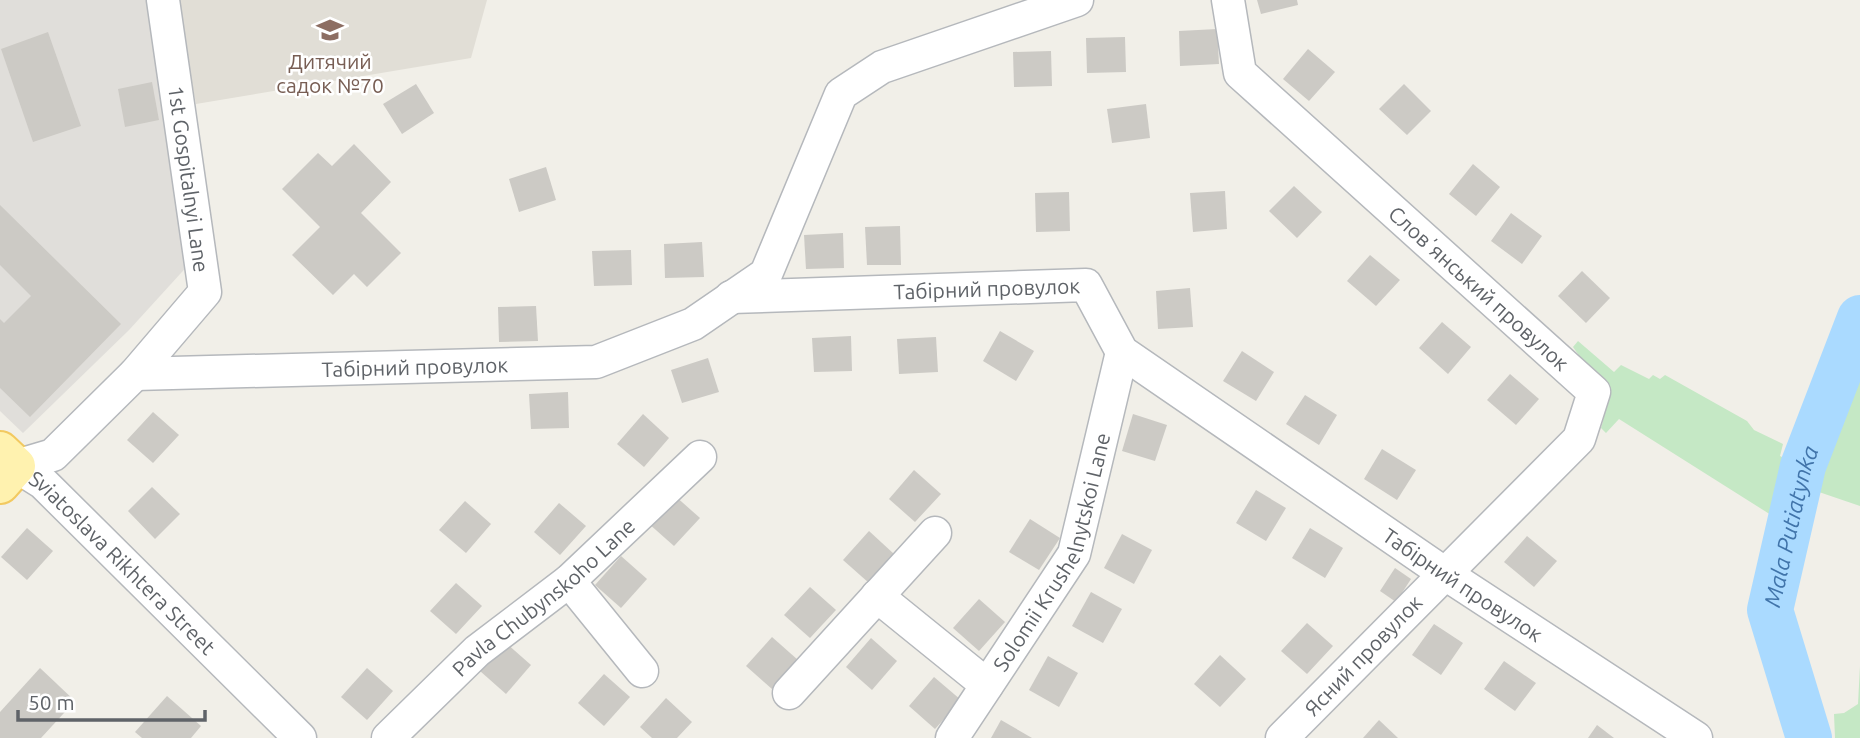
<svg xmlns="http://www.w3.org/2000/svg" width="1860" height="738" font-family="Ubuntu,sans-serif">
<rect width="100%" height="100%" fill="#f1efe8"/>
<path fill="#e0deda" d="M0 0H162L191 262 129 330 23 433 0 411Z"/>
<path fill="#e1ded6" d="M176 0H487L471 58 196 104Z"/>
<g fill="#c5e8c5">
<path d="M1578 341 1614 372 1621 365 1649 379 1653 375 1660 379 1665 375 1747 421 1754 430 1783 444 1780 456 1799 466 1795 473 1812 478 1844 411 1860 348V506L1816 491 1809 516 1782 507 1779 520 1619 419 1606 433 1601 428C1612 398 1590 371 1573 347Z"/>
<path d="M1860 666V738H1835L1834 714 1844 713 1858 704Z"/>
</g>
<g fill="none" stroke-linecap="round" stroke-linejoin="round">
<path stroke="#aadaff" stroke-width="46" id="s1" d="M1809 738 1770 610 1803 466 1860 318"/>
</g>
<g fill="#cccac5">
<path d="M1257 0H1297L1298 5 1261 14Z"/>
<path d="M1217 29 1219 64 1180 66 1179 31Z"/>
<path d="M48 32 81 126 33 142 1 49Z"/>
<path d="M1125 37 1126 72 1087 73 1086 38Z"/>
<path d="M1308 49 1335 72 1309 101 1283 79Z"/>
<path d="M1051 51 1052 86 1014 87 1013 52Z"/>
<path d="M152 82 159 120 125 127 118 89Z"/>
<path d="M416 84 434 113 402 134 383 104Z"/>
<path d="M1404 84 1431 111 1407 135 1379 109Z"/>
<path d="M1146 104 1150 138 1112 143 1107 109Z"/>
<path d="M354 144 391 182 361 213 401 253 367 287 354 274 333 295 292 255 320 227 282 189 318 153 332 166Z"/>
<path d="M1473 164 1500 187 1476 216 1449 194Z"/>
<path d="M546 167 556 200 519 212 509 179Z"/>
<path d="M1294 186 1322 212 1297 238 1269 211Z"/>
<path d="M1225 191 1227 229 1193 232 1190 193Z"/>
<path d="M1069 192 1070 231 1036 232 1035 193Z"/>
<path d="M0 205 121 324 30 417 0 388V319L4 323 31 296 0 265Z"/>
<path d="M1511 213 1542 236 1522 264 1491 241Z"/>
<path d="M900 226 901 265H867L865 227Z"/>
<path d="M843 233 844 268 806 269 804 235Z"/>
<path d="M702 242 704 277 665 278 664 244Z"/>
<path d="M631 250 632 285 594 286 592 251Z"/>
<path d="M1370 255 1400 280 1376 306 1347 281Z"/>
<path d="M1582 271 1610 298 1586 323 1558 296Z"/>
<path d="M1190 288 1193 327 1158 329 1156 291Z"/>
<path d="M536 306 538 341 499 342 498 307Z"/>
<path d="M1442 322 1471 347 1448 374 1419 348Z"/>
<path d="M1000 331 1034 351 1016 381 983 361Z"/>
<path d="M851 336 852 371 814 372 812 338Z"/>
<path d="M936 337 938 372 899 374 897 339Z"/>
<path d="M1242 351 1274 372 1256 401 1223 381Z"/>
<path d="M708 358 719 392 682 403 671 370Z"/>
<path d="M1510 374 1539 399 1516 425 1487 400Z"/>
<path d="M568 392 569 428 531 429 529 394Z"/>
<path d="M1305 395 1337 415 1319 445 1286 424Z"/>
<path d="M153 412 179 435 153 463 127 440Z"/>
<path d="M643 414 669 438 644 467 617 444Z"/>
<path d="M1133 414 1167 425 1155 461 1122 451Z"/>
<path d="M1382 449 1416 470 1397 500 1364 479Z"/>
<path d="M914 470 941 494 915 522 889 499Z"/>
<path d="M152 487 180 514 155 539 128 511Z"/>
<path d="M1256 490 1286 508 1266 541 1236 523Z"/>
<path d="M674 495 700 518 674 546 648 523Z"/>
<path d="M465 501 491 524 466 553 439 530Z"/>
<path d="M559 503 586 526 560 555 534 532Z"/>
<path d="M1030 519 1060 538 1039 570 1009 552Z"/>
<path d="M27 528 53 551 27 580 1 557Z"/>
<path d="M1310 528 1343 548 1325 578 1292 558Z"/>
<path d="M869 531 894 554 869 583 843 560Z"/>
<path d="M1122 534 1152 550 1134 584 1104 568Z"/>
<path d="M1527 536 1557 561 1534 587 1504 562Z"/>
<path d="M621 556 647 579 621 608 595 585Z"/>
<path d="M1395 568 1411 579 1396 602 1380 591Z"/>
<path d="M456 583 482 606 456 634 430 611Z"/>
<path d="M810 587 836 610 810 638 784 615Z"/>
<path d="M1091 592 1122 609 1103 643 1072 626Z"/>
<path d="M979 599 1005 622 979 651 953 628Z"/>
<path d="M1307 623 1333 646 1307 674 1281 651Z"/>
<path d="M1434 624 1463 643 1441 675 1412 655Z"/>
<path d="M772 637 798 660 772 689 746 666Z"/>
<path d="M871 638 897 661 872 690 846 667Z"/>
<path d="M505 642 531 665 506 694 480 671Z"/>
<path d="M1220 655 1246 679 1220 707 1194 684Z"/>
<path d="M1048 656 1078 673 1059 707 1029 690Z"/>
<path d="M1504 661 1536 683 1515 711 1484 689Z"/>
<path d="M40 668 75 701 41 738H0V712Z"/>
<path d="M367 668 393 691 367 720 341 697Z"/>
<path d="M604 674 630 697 604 726 578 703Z"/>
<path d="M934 677 961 700 935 729 909 706Z"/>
<path d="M167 696 201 726 191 738H142L135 732Z"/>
<path d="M666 698 692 722 677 738H652L640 727Z"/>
<path d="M1001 720 1032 738H991Z"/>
<path d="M1379 720 1398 738H1363Z"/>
<path d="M1597 725 1614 738H1588Z"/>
</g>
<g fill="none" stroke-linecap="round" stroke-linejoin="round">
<defs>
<g id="minor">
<path d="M1228 0 1240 73 1594 392 1579 439 1282 738"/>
<path id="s2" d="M731 297 1086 285 1122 352 1444 573 1696 738"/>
<path id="s3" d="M135 374 596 362 693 324 766 274 841 94 882 67 1077 0"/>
<path d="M16 466 53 455 135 374 205 292 163 0"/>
<path id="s4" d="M16 466 43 483 300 738"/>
<path d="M569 581 642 671"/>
<path d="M877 596 987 685"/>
<path d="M789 693 935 533"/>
<path id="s5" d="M388 738 477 651 569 581 700 457"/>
<path id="s6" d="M952 738 1074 554 1122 352"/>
</g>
<path id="major" d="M0 451 16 466 0 484"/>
</defs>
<use href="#minor" stroke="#b5b8bc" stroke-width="35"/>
<use href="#major" stroke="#f2c960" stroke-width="42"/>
<use href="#minor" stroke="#fff" stroke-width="32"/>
<use href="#major" stroke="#fff2af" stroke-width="38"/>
</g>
<defs>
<symbol id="school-bare" viewBox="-9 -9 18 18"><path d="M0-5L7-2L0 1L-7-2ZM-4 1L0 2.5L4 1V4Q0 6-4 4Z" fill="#8d6e63" stroke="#fff" stroke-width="2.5" paint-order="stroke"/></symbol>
</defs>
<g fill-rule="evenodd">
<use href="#school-bare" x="311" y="11" width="38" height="38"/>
</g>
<g text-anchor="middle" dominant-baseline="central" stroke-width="5" stroke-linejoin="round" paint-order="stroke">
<g font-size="21" fill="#785e54" stroke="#fff">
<text x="330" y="61">Дитячий<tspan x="330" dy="24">садок №70</tspan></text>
</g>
<g font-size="21" fill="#5f6368" stroke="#fff">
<text transform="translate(189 179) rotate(82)">1st Gospitalnyi Lane</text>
<text transform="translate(1479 288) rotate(42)">Словʼянський провулок</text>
<text stroke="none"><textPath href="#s2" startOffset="256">Табірний провулок</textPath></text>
<text stroke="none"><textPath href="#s3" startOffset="280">Табірний провулок</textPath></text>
<text stroke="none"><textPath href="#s6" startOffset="214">Solomii Krushelnytskoi Lane</textPath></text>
<text stroke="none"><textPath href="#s4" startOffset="144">Sviatoslava Rikhtera Street</textPath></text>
<text stroke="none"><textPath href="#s2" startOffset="844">Табірний провулок</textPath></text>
<text stroke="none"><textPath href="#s5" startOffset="210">Pavla Chubynskoho Lane</textPath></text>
<text transform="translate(1363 655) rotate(-46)">Ясний провулок</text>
</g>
<g font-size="23" font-style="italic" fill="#4174aa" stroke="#fff">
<text stroke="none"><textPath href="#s1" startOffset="220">Mala Putiatynka</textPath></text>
</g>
</g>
<path d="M18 710v10h187v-10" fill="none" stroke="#5f6368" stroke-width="3.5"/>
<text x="28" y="710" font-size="21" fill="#5f6368" stroke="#ffffff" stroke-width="5" paint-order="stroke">50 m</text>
</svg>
